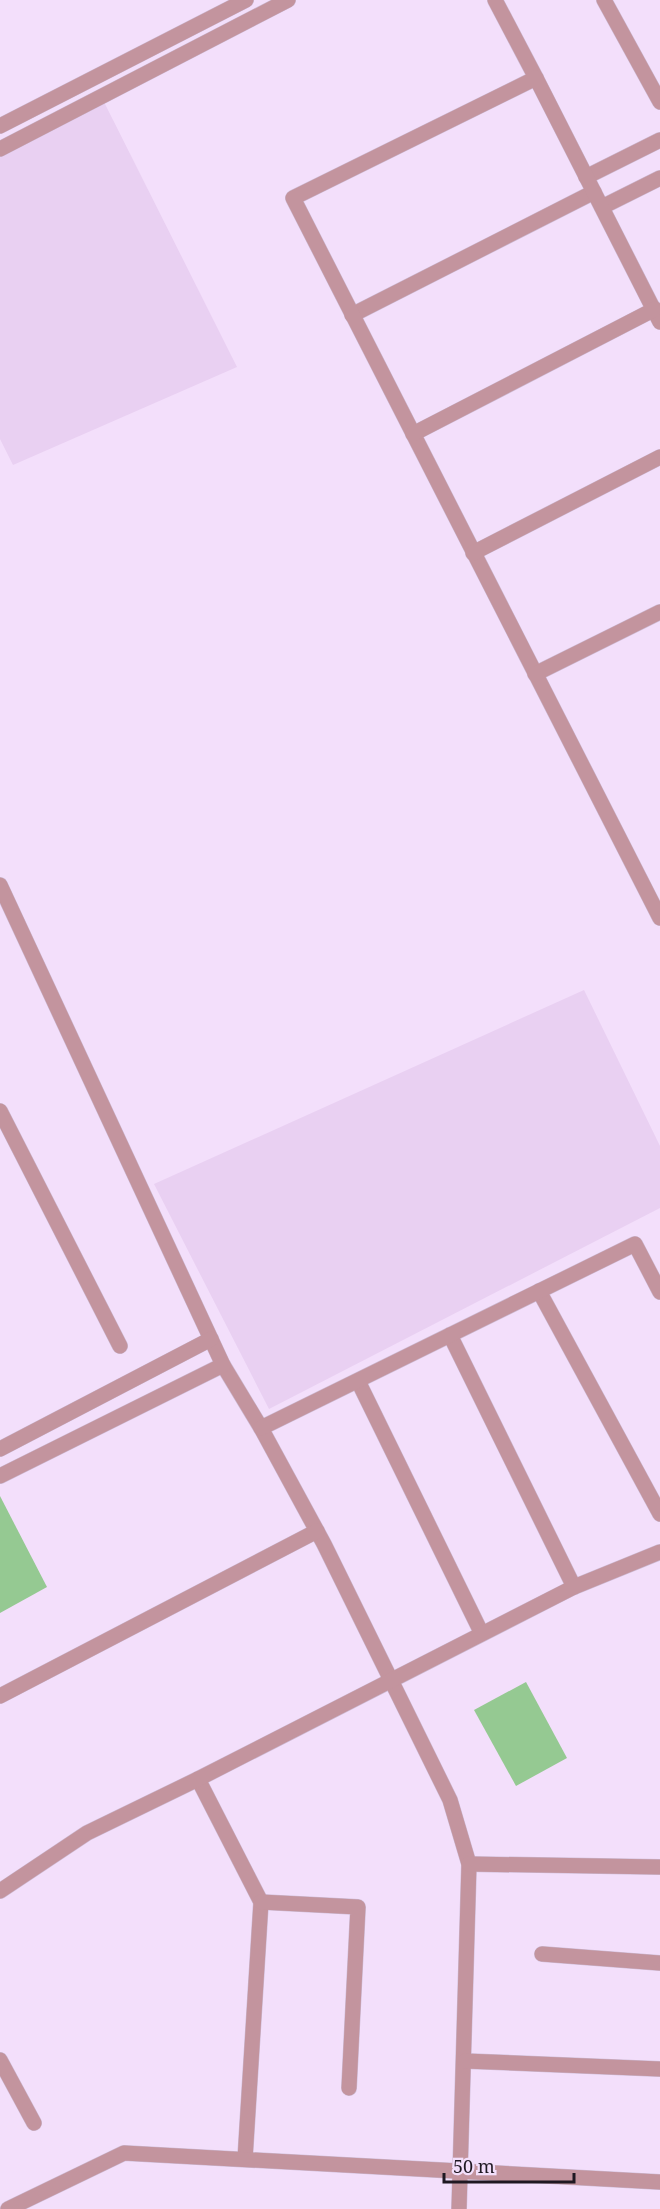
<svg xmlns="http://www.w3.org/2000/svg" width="660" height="2209" font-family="'Noto Serif',serif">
<rect width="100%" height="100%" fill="#f3dffb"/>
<g fill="#e9d0f2">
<path d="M104 102 237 367 13 465 0 439V155Z"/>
<path d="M584 990 660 1146V1208L269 1409 154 1184Z"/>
</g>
<g fill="#95c992">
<path d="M0 1496 47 1587 0 1613Z"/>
<path d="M526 1682 567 1758 516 1786 474 1710Z"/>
</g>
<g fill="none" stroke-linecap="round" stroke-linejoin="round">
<defs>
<g id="street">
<path d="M495 0 536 78"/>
<path d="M604 0 660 102"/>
<path d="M0 126 246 0"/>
<path d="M0 149 288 0"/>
<path d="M586 177 660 140"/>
<path d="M602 207 660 178"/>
<path d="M352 315 594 192"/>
<path d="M660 322 536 78 293 198 660 918"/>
<path d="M413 434 655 309"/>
<path d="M473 553 660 457"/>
<path d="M535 674 660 612"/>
<path d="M0 885 223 1365 261 1428 324 1544 450 1800 469 1864 459 2209"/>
<path d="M0 1111 120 1346"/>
<path d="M539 1291 660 1514"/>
<path d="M450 1335 574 1587"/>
<path d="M358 1381 481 1632"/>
<path d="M261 1428 635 1244 660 1292"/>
<path d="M0 1449 211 1339"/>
<path d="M0 1476 223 1365"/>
<path d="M0 1696 317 1531"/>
<path d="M198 1779 261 1902 245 2159"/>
<path d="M469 1864 660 1867"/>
<path d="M0 1891 87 1833 198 1779 574 1587 660 1552"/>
<path d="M261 1902 358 1907 349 2088"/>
<path d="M542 1954 660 1963"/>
<path d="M0 2060 34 2123"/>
<path d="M465 2061 660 2069"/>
<path d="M8 2209 124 2153 660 2182"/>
</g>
</defs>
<use href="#street" stroke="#cdbbd4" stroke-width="16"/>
<use href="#street" stroke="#c3949e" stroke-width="15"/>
</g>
<path d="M444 2173v9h130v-9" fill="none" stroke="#1f1822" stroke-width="3"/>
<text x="453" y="2173" font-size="18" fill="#1f1822" stroke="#f3dffb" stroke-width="4.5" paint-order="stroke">50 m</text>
</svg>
